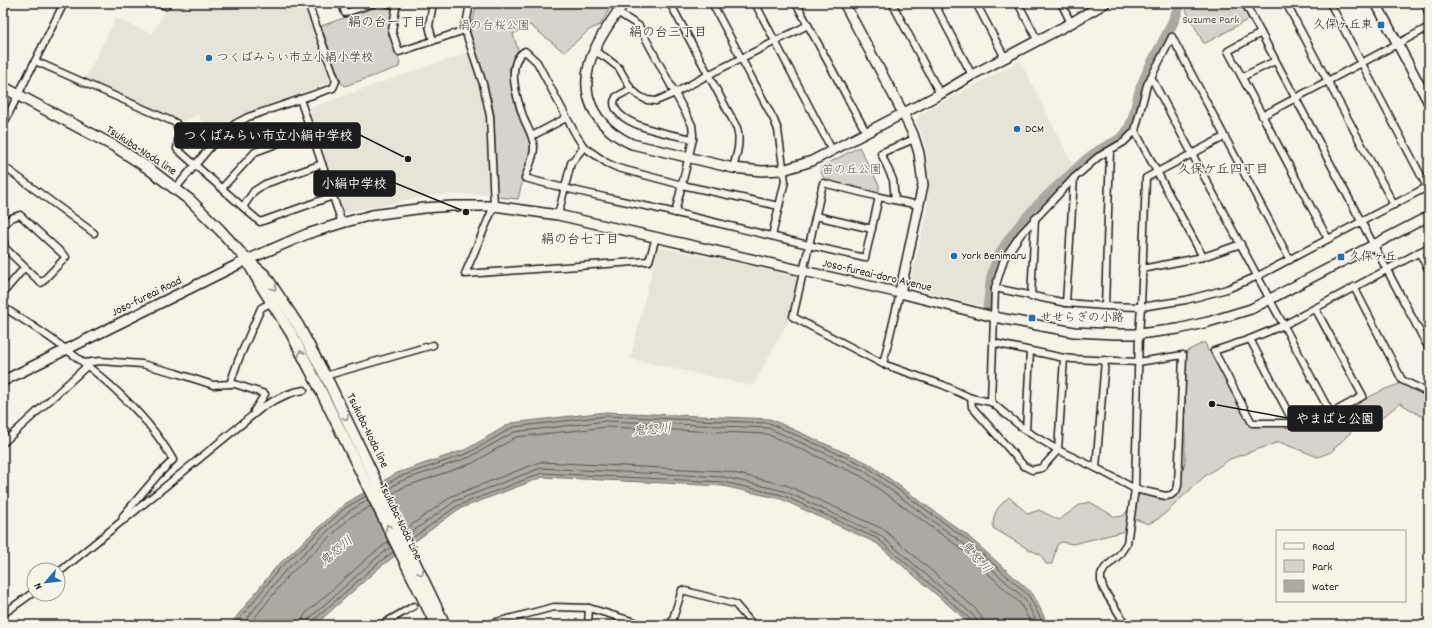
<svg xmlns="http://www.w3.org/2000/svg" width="1432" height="628" font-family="Dekko,'Klee One',sans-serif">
<rect width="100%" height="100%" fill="#f7f3e8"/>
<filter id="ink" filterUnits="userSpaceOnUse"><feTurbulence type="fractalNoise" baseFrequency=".025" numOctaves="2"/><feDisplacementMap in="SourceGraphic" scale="8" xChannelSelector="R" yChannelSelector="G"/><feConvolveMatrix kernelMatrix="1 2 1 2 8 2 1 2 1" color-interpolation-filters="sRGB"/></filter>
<g filter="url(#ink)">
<g fill="#e6e3d9">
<path d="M170 3H303L330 81 329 83 236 117 225 124 214 135 205 128 198 115 181 122 84 81 116 18 152 34Z"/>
<path d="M469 52 484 100 488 124 491 194 433 195 347 212 342 210 309 108Z"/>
<path d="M1020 61 1074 167 1013 227 1004 241 991 265 987 281 982 306 915 289 911 280 927 210 929 184 927 154 922 134 916 123 919 115Z"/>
<path d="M658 247 798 276 789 320 753 386 630 359Z"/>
</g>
<g fill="#d7d3cb" stroke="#7a7874">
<path d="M477 3H613L600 25 589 30 564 52 530 25 513 34 518 50 509 68 516 109 530 140 531 146 518 199 497 197 494 115 491 98 470 33Z"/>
<path d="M1189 3H1240L1249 19 1204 44 1186 10Z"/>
<path d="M380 5 390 7 392 10C388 33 391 41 400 62L399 67 345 86 341 83 321 26Z"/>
<path d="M859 147 879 185V194L825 180 820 170 821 167Z"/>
<path d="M1205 342 1208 351 1211 350 1246 419 1255 426 1315 425 1383 390 1402 383 1429 397V421L1400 403 1377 422 1352 431 1331 452 1318 457 1279 442 1230 459 1205 476 1179 500 1168 511 1158 519 1148 524 1135 519 1126 531 1073 544 1061 542 1057 545 1052 564H1046L1041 555 1028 549 993 528C993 513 997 507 1009 497L1028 514 1039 510 1059 520 1081 504 1090 502 1115 517 1123 516 1140 494 1160 499 1172 497 1185 464V352Z"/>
</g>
<path fill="#aca9a2" stroke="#72716c" d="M606 412 770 419 868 463 968 536 1033 594 1048 625H969L966 620 876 543 781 499 723 486 543 477 459 509 380 567 315 625H230L276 567 343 505 397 473 467 449 511 423Z"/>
<path fill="#f7f3e8" d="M384 478 416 543 396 557 363 490Z"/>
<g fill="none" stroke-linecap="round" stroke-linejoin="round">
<g stroke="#565452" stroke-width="1">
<path d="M385 485 399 477 469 453 513 427 606 416 769 423 866 466 966 539 1029 596 1044 625"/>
<path d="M387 490 401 481 470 457 514 432 606 421 768 428 863 470 963 543 1025 599 1038 625"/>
<path d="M389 495 404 487 473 463 516 437 607 427 767 434 861 476 959 547 1020 603 1032 625"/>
<path d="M406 529 452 496 540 462 725 471 786 485 883 529 976 609 982 618 983 625"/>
<path d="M408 535 455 501 541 468 724 477 784 491 880 535 972 614 976 619 977 625"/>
<path d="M411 539 457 506 542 473 723 482 782 495 878 539 968 617 972 622V625"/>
<path d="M235 625 279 569 345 508 366 496"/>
<path d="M242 625 283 573 348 512 368 500"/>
<path d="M249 625 287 577 351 517 371 506"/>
<path d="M302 625 303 618 306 613 370 556 388 542"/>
<path d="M308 625V620L311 617 374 560 391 547"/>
<path d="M313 625 314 620 377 564 393 552"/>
</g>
<path stroke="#aca9a2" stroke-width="11" d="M988 306C990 295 990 284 993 273 1002 237 1045 197 1073 173 1080 166 1087 158 1096 153 1104 146 1116 144 1124 136 1136 122 1135 104 1141 88 1151 58 1171 35 1180 3"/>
<defs>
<g id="street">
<path d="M157 3 166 6 167 3"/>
<path d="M342 3 345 13 375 3"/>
<path d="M386 3 396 5"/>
<path d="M397 3 392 31 399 52 465 30"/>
<path d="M470 3 465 30 483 84 490 116 494 206 465 274 649 261 656 237"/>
<path d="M670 3 737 128C741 142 737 153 733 168"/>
<path d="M712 3 774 120 778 130 785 181 772 236"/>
<path d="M755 3 832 150"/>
<path d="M796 3 866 132"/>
<path d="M892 3 940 94"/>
<path d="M934 3 972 75"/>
<path d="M976 3 1005 58"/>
<path d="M1018 3 1038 41"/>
<path d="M1061 3 1071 23"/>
<path d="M1245 3 1429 349"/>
<path d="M1286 3 1394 205"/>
<path d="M1424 3 1429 14"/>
<path d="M617 12 639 26 692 125 693 134V139L675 213"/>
<path d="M1261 33 1228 51 1328 239"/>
<path d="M1172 37 1290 260"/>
<path d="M433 41 429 26 433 3"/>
<path d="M594 51 605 57 619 68 631 89 639 96 647 100 656 101 675 93 708 75 808 25"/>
<path d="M35 61 176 123 179 133 177 149 260 222 333 196"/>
<path d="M1151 77 1331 414"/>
<path d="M1242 77 1275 61"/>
<path d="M631 89 616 97 614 102C614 126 674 135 693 139"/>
<path d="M300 99 342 223"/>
<path d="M1262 116 1429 27"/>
<path d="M3 125 64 3"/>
<path d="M1135 131 1203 257"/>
<path d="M532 136 566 118"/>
<path d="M3 166 94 233"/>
<path d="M222 188 255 152 311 131"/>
<path d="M175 189 217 139 235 124 248 117 333 88 336 81 308 3"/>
<path d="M895 200 893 180 881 153 914 139"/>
<path d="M919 205 879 197 823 183 793 317 883 364 943 385 971 398 991 402 1026 431 1058 450 1096 468 1135 489 1166 496 1171 495 1176 491 1178 486 1183 355 1138 362 1073 359 1064 358 994 343"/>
<path d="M779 206 682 185 618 168 607 163 584 147 576 135 537 62 525 51C504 63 518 102 524 119 528 129 534 137 534 148 534 157 528 169 525 178 575 192 626 201 676 213 739 228 802 244 865 258L879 197"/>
<path d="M243 207 254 191 265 184 322 164"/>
<path d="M558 215 571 163 584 147"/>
<path d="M816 216 872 229"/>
<path d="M3 226 11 218 20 215 66 257 41 283 5 248 3 238"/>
<path d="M1419 252 1429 271"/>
<path d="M1142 269 1203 257 1241 244"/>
<path d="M1354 287 1402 380 1429 393"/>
<path d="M995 288 1066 303 1105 306 1141 307 1186 300 1227 289 1258 276 1427 187 1330 3"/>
<path d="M3 293 24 268"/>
<path d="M1031 297 1035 219"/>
<path d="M1066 303 1074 178"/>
<path d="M1105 306 1110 151"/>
<path d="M3 307C63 344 139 398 173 460L157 476 123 516 122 521 58 573"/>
<path d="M1315 308 1363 396 1314 423H1252L1214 351 1250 339 1284 325 1429 247"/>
<path d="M1250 339 1293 422"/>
<path d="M84 363 100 361 142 364 176 373 213 385 230 384 238 361 261 308 272 302"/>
<path d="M883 364 900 293"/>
<path d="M325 376 433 345"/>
<path d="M230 384H235L265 394 254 411"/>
<path d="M971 398 972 407 1024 466 1032 470 1042 468 1058 450 1064 358"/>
<path d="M991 402 995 288 1004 259 1021 234 1074 178 1098 157 1124 142 1135 131 1147 85 1172 37"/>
<path d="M1026 431 1030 351"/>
<path d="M3 443 87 366"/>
<path d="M1096 468 1105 360"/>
<path d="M124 520 264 406C277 399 289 392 304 390"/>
<path d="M3 614 34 592"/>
<path d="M381 625 414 606"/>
<path d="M485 625 554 607 589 608 645 625"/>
<path d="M588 625 589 608"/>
<path d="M671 625 682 590 735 604 753 625"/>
<path d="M1126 625 1104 590 1101 581V575L1105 568 1119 555 1127 543 1135 489 1139 334 1141 307 1146 178 1224 137"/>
<path d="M1392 625H1420"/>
</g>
<g id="secondary">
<path d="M624 3C612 19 594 46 589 65 580 101 599 129 632 144L733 168 762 171 783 170 812 161 940 94 972 75 1071 23 1105 3"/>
<path d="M844 3 903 113 913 134 919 153 923 185 900 293"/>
<path d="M1376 3 1429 103"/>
<path d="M3 381 247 260 307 234 342 223 372 215 424 208 452 206H494L558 215 900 293 994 317 1074 332 1115 334H1139L1178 329 1208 322 1251 309 1429 216"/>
</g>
<g id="primary">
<path d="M3 87 116 147 148 168 191 201 220 230 247 260 265 275 298 325 329 383 445 625"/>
<path d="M249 264 260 284 291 333 316 381 436 625"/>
</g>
</defs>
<use href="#street" stroke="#1c1c1c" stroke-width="9"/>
<use href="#secondary" stroke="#1c1c1c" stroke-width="12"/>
<use href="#primary" stroke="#1c1c1c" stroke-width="13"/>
<use href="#street" stroke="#f7f3e8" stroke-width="6"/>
<use href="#secondary" stroke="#f7f3e8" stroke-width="9"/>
<use href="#primary" stroke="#f7f3e8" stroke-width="10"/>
</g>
<defs><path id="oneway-chevron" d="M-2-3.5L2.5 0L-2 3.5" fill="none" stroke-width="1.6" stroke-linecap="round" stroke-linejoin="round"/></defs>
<g stroke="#94928c">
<use href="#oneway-chevron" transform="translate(274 288) rotate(55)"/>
<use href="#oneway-chevron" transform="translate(301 353) rotate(-117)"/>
<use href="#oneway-chevron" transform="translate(346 418) rotate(64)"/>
<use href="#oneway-chevron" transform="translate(388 527) rotate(-116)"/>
<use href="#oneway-chevron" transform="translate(421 573) rotate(64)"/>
</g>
</g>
<g fill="#1f6fb2" stroke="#f7f3e8" stroke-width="1.5">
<rect x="1377" y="21" width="8" height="8" rx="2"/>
<circle cx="209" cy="58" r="4"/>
<circle cx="1017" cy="129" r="4"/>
<circle cx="954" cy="256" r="4"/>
<rect x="1337" y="253" width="8" height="8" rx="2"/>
<rect x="1028" y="314" width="8" height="8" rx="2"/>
</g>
<g text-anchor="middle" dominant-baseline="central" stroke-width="3" stroke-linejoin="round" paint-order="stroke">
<g font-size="12" fill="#545351" stroke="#f7f3e8">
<text x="1211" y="20">Suzume Park</text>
<text x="494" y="26">絹の台桜公園</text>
<text x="852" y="170">笛の丘公園</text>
</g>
<g font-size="12" fill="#1c1c1c" stroke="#f7f3e8" text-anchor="start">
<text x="1373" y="25" text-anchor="end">久保ヶ丘東</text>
<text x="217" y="58">つくばみらい市立小絹小学校</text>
<text x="1025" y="129">DCM</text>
<text x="962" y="256">York Benimaru</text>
<text x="1349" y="257">久保ヶ丘</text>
<text x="1040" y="318">せせらぎの小路</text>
</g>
<g font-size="12" fill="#1c1c1c" stroke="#f7f3e8">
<text transform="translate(141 151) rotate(33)">Tsukuba-Noda line</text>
<text transform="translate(877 276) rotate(13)">Joso-fureai-doro Avenue</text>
<text transform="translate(147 297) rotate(-26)">Joso-fureai Road</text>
<text transform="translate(367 431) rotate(64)">Tsukuba-Noda line</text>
<text transform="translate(400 522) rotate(64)">Tsukuba-Noda Line</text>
</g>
<g font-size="13" fill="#1c1c1c" stroke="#f7f3e8">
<text x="387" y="23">絹の台一丁目</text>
<text x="668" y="33">絹の台三丁目</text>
<text x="1223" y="170">久保ケ丘四丁目</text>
<text x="580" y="240">絹の台七丁目</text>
</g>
<g font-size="13" font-style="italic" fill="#565452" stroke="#f7f3e8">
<text transform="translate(652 431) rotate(-4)">鬼怒川</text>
<text transform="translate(337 552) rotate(-40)">鬼怒川</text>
<text transform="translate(975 558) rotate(49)">鬼怒川</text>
</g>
</g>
<path fill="none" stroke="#1c1c1c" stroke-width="1.5" d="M408 159L360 135M466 212L395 183M1212 404L1288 418"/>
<g fill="#1c1c1c" stroke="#f7f3e8" stroke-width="1.5">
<circle cx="408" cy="159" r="4"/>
<circle cx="466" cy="212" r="4"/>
<circle cx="1212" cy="404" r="4"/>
</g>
<g fill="#1c1c1c" stroke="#1c1c1c" stroke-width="1.5">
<rect x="175" y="123" width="185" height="25" rx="4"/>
<rect x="314" y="171" width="81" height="25" rx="4"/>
<rect x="1288" y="406" width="94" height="25" rx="4"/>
</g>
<g font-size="13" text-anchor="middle" font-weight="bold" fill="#fff">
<text x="268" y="140">つくばみらい市立小絹中学校</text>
<text x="354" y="188">小絹中学校</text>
<text x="1335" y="423">やまばと公園</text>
</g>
<rect width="1432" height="628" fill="none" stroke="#f7f3e8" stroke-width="16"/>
<rect x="8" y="8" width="1416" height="612" fill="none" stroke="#1c1c1c" stroke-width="1.5" filter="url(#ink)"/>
<rect x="1276" y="530" width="130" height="72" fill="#f7f3e8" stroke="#9f9d96"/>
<rect x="1284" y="543" width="20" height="6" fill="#f7f3e8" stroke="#9f9d96"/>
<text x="1312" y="550" font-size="12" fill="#1c1c1c">Road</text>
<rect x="1284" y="560" width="20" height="12" fill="#d7d3cb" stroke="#9f9d96"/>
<text x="1312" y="570" font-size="12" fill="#1c1c1c">Park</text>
<rect x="1284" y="580" width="20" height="12" fill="#aca9a2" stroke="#9f9d96"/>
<text x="1312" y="590" font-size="12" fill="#1c1c1c">Water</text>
<g transform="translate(46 582) rotate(242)"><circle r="19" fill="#f7f3e8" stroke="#9f9d96"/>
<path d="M0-3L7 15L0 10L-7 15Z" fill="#1f6fb2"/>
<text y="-6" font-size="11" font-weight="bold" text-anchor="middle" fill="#1c1c1c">N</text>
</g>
</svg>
